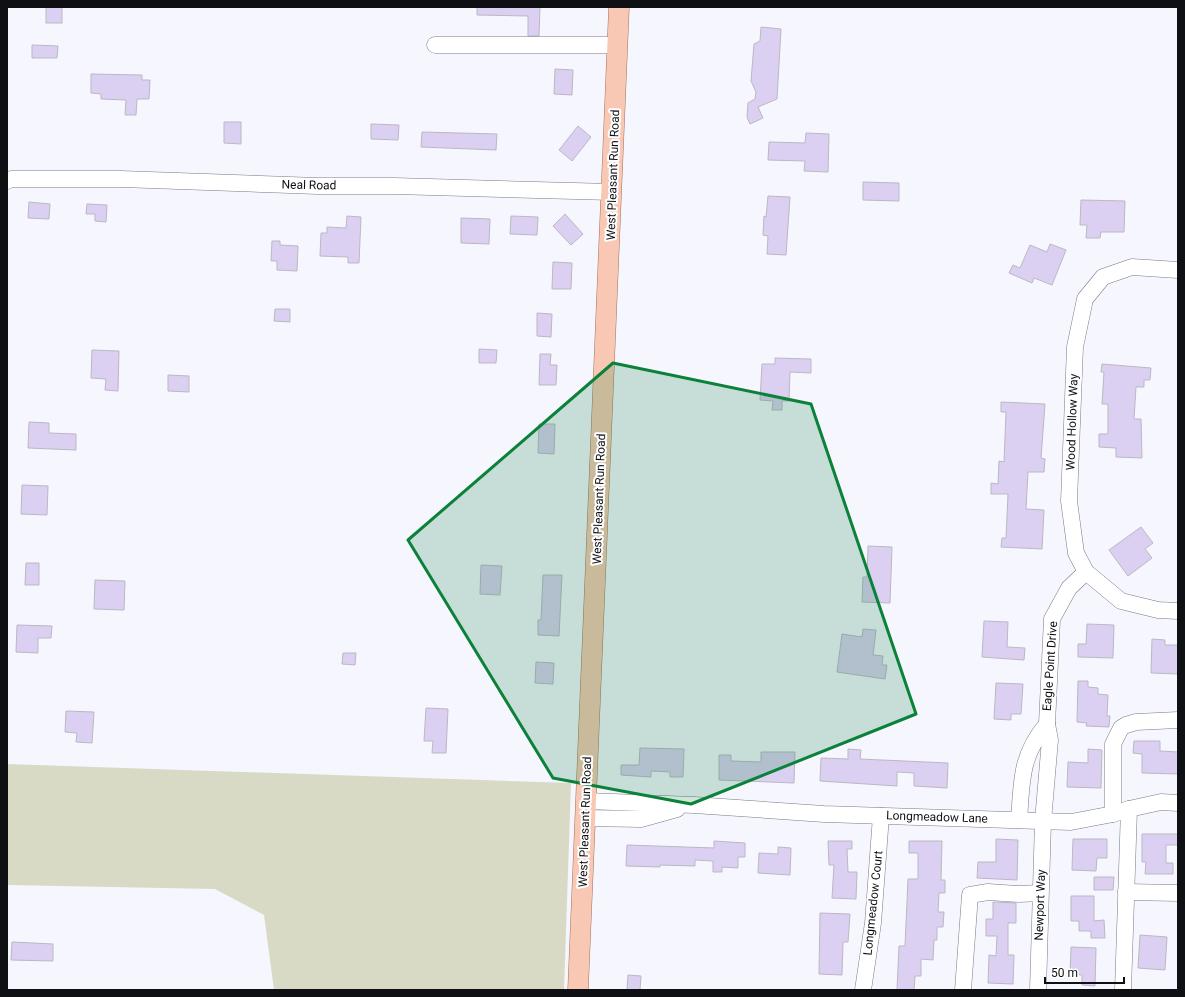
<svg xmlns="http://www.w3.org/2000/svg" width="1185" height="997" font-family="Roboto,sans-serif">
<rect width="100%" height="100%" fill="#f6f6fe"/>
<path fill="#d8dac5" d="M7 764 571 783 564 990H274L264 915 215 889 7 885Z"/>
<g fill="#dbd0f1" stroke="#bbb8c3">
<rect x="46" y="7" width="16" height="16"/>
<path d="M477 7H540L539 36H528V16L477 15Z"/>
<path d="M761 27 781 29 777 99 758 107 763 118 750 124 747 117 748 103 755 99 756 92 751 81 754 44 760 41Z"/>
<path d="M32 45 58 46 57 58H32Z"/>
<path d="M555 69 573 70 572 95 554 94Z"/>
<path d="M91 74 142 75V80H150L149 99H137L136 115H125L126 100 101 99V94L91 93Z"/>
<path d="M224 122H241V144L224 143Z"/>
<path d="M371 124 399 125 398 140 371 139Z"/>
<path d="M578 126 591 137 572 161 559 150Z"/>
<path d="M422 132 497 134 496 150 421 147Z"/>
<path d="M806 133 829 134 828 172 804 171 805 161 768 160 769 142 805 143Z"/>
<path d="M863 182 899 183V201L863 200Z"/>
<path d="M768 196 790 197 786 255 767 254 768 236 763 235 764 216 766 217Z"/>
<path d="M1081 200 1125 201 1124 232H1101L1100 238H1086L1087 225H1080Z"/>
<path d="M29 202 50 204 49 219 28 218Z"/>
<path d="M87 204 107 205 106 222 95 221V214H86Z"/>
<path d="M565 214 583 234 571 245 553 226Z"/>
<path d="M347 216 361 217 359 263H348V257L320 256 321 233H327V227L346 228Z"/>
<path d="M511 216 538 217 537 235 510 234Z"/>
<path d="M461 218 490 219 489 244 461 243Z"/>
<path d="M272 241H280V245L298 246 297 271 277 270V261H271Z"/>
<path d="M1050 244 1066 250 1052 285 1034 278 1032 283 1009 273 1013 265 1020 268 1030 245 1047 252Z"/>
<path d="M553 262 572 263 571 289H552Z"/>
<path d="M275 309H290V322L274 321Z"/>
<path d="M537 313 552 314 551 337 537 336Z"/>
<path d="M479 349 497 350 496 363H479Z"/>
<path d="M92 350 119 351 118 391 105 390 106 379 91 378Z"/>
<path d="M540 354H551L550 365H557L556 385H539Z"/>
<path d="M775 358 811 359V373L790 372 789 401H782V410H772L773 401 760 400 762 364H775Z"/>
<path d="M1102 364 1151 368 1150 380H1144V387H1136L1134 419H1141L1142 458 1116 457V448L1099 447V434H1108V404H1102L1104 372H1101Z"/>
<path d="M168 375 189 376V392L168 391Z"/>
<path d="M1001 402 1045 404 1041 458 1045 459 1044 472H1028L1026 509 1044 510 1042 549 1001 547 1002 538H1006L1008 494H991V483L998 484 999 461 1004 462 1006 412H1001Z"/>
<path d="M29 422 49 423V433L76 434V450L28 448Z"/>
<path d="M539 424H555L554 454 538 453Z"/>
<path d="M22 485 48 486 47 515 21 514Z"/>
<path d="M1141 527 1153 543 1145 549 1152 558 1128 576 1109 550Z"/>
<path d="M868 546 892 547 890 603 862 602 863 577H867Z"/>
<path d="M26 563H39V585H25Z"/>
<path d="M481 565 502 566 500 595 480 594Z"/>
<path d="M543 575H562L559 636 538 635V620H541Z"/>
<path d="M95 580 125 581 124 610 94 609Z"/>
<path d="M984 621 1008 622 1007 647 1025 648 1024 660 982 657Z"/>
<path d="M1087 624 1114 625 1113 658 1078 657V644H1086Z"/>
<path d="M17 625 52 626 51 638H38V653L16 652Z"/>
<path d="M863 629 876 630 873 655 883 656 882 665H887L885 679 837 672 842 634 862 637Z"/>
<path d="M1152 639 1165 640V645H1178V674L1151 673Z"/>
<path d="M343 653H356L355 665 342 664Z"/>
<path d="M536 662 554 663 553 684 535 683Z"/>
<path d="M1078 681H1088V687L1098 688V694L1108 695 1107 716H1110L1109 727 1086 726 1087 723 1077 722Z"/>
<path d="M996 683 1023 684 1021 714H1011V720L994 719Z"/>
<path d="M426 708 448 709 446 753H432L433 741H424Z"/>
<path d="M66 711 94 712 92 743 76 742 77 733 65 732Z"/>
<path d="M1134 741H1160V751L1178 752V774L1142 773V754L1133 753Z"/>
<path d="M640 748 684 749 683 777H670V772L651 771V777L621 775V765H639Z"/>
<path d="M848 749 861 750 860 759 948 763 947 788 914 786V773L897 772V786L820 781 821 758 848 759Z"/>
<path d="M1088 749 1102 750 1101 788 1067 787 1068 762 1088 763Z"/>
<path d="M761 752H795L794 783 719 780V755H731V761L761 762Z"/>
<path d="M1142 834H1178V845H1166V863H1173V874H1145L1146 862H1142Z"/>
<path d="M996 839 1018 840 1017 880 977 878 978 862H996Z"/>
<path d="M1073 839H1107V858H1097L1096 871 1072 870Z"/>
<path d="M714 841 745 843V857H738V868L722 867V872H713V861L695 860V866L660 865V867L626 866 627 845 714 848Z"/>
<path d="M828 841H852V849H847L848 872H857L856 899 832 898 834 865H829Z"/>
<path d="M909 841H942L941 880H945V893H939L938 912H944L943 927H937V940H934L933 960 921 959V976H915L914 990H897L899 946H905L908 879H918V853H909Z"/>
<path d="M778 847 791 848 790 875 758 873 759 853 778 854Z"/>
<path d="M1094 877H1114L1113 890H1094Z"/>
<path d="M1071 896H1094V921L1104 920 1105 938H1091V931H1079V921H1071Z"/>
<path d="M993 902 1016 903V923H1008V955H1014L1013 984 988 983 989 955 996 956 997 936H986V919H993Z"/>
<path d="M820 913 850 914 848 942H843L842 975 819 974Z"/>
<path d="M1140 935 1167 937 1165 970 1138 968Z"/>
<path d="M12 942 53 944V961L11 960Z"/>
<path d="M1071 947 1096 948 1095 986 1082 985V975L1070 974Z"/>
<path d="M628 975 641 976 640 990H627Z"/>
</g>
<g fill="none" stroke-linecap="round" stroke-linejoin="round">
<defs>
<g id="minor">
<path d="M435 45H619"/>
<path d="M7 181 11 179H121L318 186H394L612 192"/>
<path d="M1178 270 1132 267 1103 277 1085 299 1075 347 1069 501 1076 553 1086 572 1121 601 1158 610 1178 611"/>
<path d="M1047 724 1052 619 1069 588 1086 572"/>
<path d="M586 801 694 805 824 814 1071 822 1113 814 1129 809 1161 802 1178 803"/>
<path d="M1113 814V744L1121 728 1126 725 1136 722 1178 720"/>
<path d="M585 818 641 819 677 809"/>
<path d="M1019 820C1022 781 1020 756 1047 724L1050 740 1043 821 1038 990"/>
<path d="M1126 892 1178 893"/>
<path d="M863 990 873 923 881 816"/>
<path d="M963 990 970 895 988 892 1019 894 1040 893"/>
<path d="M1123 990 1129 809"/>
</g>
<path id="major" d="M578 990 619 7"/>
</defs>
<use href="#minor" stroke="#797a85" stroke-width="17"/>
<use href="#major" stroke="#a4705c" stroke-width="21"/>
<use href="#minor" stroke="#fff" stroke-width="16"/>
<use href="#major" stroke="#f9c8b4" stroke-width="20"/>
</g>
<path fill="#0b813a" fill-opacity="0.2" stroke="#0b813a" stroke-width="3" stroke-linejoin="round" d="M613 363 811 404 916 714 691 804 553 778 408 540Z"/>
<g text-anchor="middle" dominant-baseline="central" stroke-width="4" stroke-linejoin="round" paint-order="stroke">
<g font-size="12" fill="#0f1014" stroke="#fff">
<text transform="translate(613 175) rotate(-88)">West Pleasant Run Road</text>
<text transform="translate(309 185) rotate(1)">Neal Road</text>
<text transform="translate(1072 422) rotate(-88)">Wood Hollow Way</text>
<text transform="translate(599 499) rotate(-88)">West Pleasant Run Road</text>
<text transform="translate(1050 666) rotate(-86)">Eagle Point Drive</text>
<text transform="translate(937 817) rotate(2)">Longmeadow Lane</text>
<text transform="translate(585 822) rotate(-88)">West Pleasant Run Road</text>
<text transform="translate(873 903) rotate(-84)">Longmeadow Court</text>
<text transform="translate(1040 905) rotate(-88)">Newport Way</text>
</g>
</g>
<rect width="1185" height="997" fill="none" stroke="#0f1014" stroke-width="16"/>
<path d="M1045 977v6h79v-6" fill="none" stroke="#0f1014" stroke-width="2"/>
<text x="1051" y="977" font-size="12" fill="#0f1014" stroke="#ffffff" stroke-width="3" paint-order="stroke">50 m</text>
</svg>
